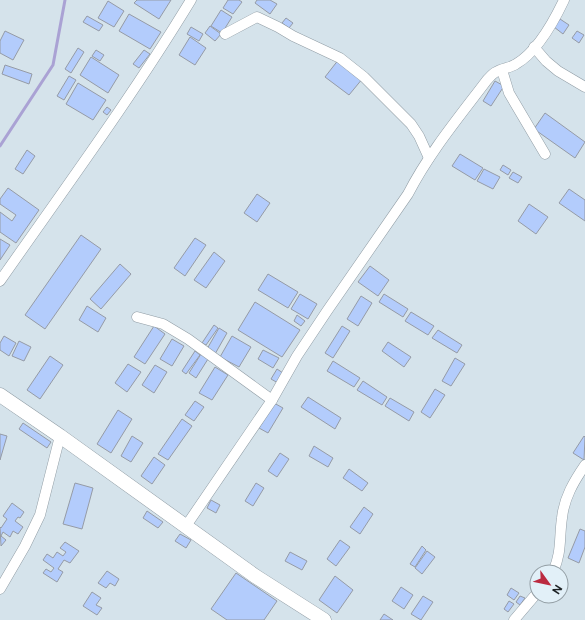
<svg xmlns="http://www.w3.org/2000/svg" width="585" height="620" font-family="'Public Sans',sans-serif">
<rect width="100%" height="100%" fill="#d5e3eb"/>
<g fill="none" stroke-linecap="round" stroke-linejoin="round">
<path stroke="#aaa2d4" stroke-width="3" d="M0 146 53 65 65 0"/>
</g>
<g fill="#b3ccfc" stroke="#959ba6">
<path d="M137 0H171L159 19 134 3Z"/>
<path d="M228 0H239L242 2 233 14 223 8Z"/>
<path d="M257 0H270L277 4 270 14 255 3Z"/>
<path d="M108 1 124 11 114 27 98 18Z"/>
<path d="M221 10 232 17 222 33 211 26Z"/>
<path d="M129 14 161 32 150 49 119 31Z"/>
<path d="M87 16 103 25 99 31 83 22Z"/>
<path d="M286 18 293 23 289 28 282 23Z"/>
<path d="M560 19 569 25 563 34 554 27Z"/>
<path d="M210 26 221 34 215 41 205 33Z"/>
<path d="M191 27 203 34 199 41 187 34Z"/>
<path d="M5 31 24 40 13 60 0 53V41Z"/>
<path d="M577 31 584 35 579 43 572 38Z"/>
<path d="M190 37 206 48 195 65 179 55Z"/>
<path d="M78 48 84 52 71 73 65 69Z"/>
<path d="M96 50 104 55 100 61 92 56Z"/>
<path d="M144 50 150 54 139 68 133 64Z"/>
<path d="M91 57 119 75 108 93 80 75Z"/>
<path d="M339 59 363 78 349 95 325 77Z"/>
<path d="M5 65 32 74 29 84 2 74Z"/>
<path d="M69 76 76 80 64 100 57 96Z"/>
<path d="M495 81 504 86 491 106 483 101Z"/>
<path d="M78 83 106 100 93 120 66 104Z"/>
<path d="M107 107 111 110 107 115 103 112Z"/>
<path d="M545 113 585 142 575 158 534 129Z"/>
<path d="M27 150 35 156 23 174 15 169Z"/>
<path d="M460 154 483 168 475 180 452 166Z"/>
<path d="M503 165 511 170 508 175 500 170Z"/>
<path d="M484 169 500 177 493 189 477 181Z"/>
<path d="M513 172 522 177 518 183 509 178Z"/>
<path d="M8 188 39 210 16 243 0 232V212L12 221 16 215 0 204V199Z"/>
<path d="M569 189 585 200V221L559 203Z"/>
<path d="M257 194 270 203 257 222 244 213Z"/>
<path d="M529 204 548 217 536 234 518 221Z"/>
<path d="M81 235 101 249 45 329 25 315Z"/>
<path d="M195 238 206 245 185 276 174 268Z"/>
<path d="M0 239 10 245 0 260Z"/>
<path d="M214 252 225 261 206 288 194 280Z"/>
<path d="M120 264 131 274 101 309 90 299Z"/>
<path d="M370 266 389 280 378 296 358 282Z"/>
<path d="M268 274 298 292 288 308 258 290Z"/>
<path d="M300 294 317 304 308 319 291 309Z"/>
<path d="M384 294 408 309 403 317 379 302Z"/>
<path d="M361 296 372 303 358 326 347 319Z"/>
<path d="M255 302 300 330 282 357 238 330Z"/>
<path d="M87 306 106 318 98 332 79 320Z"/>
<path d="M411 312 434 326 428 335 405 321Z"/>
<path d="M297 315 305 321 301 326 294 321Z"/>
<path d="M214 325 218 328 206 345 202 343Z"/>
<path d="M154 326 165 334 145 364 134 357Z"/>
<path d="M342 326 350 331 333 358 325 353Z"/>
<path d="M219 328 227 333 215 354 207 349Z"/>
<path d="M438 330 462 345 457 353 432 338Z"/>
<path d="M4 336 16 343 9 356 0 350V343Z"/>
<path d="M232 336 251 347 239 367 220 357Z"/>
<path d="M172 339 184 346 172 366 160 359Z"/>
<path d="M19 341 31 347 24 361 12 356Z"/>
<path d="M388 342 411 357 404 367 382 351Z"/>
<path d="M263 350 279 358 273 368 258 359Z"/>
<path d="M195 351 200 355 186 374 182 371Z"/>
<path d="M201 354 208 359 196 378 189 373Z"/>
<path d="M50 356 63 365 40 399 27 390Z"/>
<path d="M455 358 465 364 451 386 442 381Z"/>
<path d="M333 361 360 378 354 387 327 371Z"/>
<path d="M128 364 141 372 127 392 115 383Z"/>
<path d="M155 365 167 372 154 393 142 385Z"/>
<path d="M215 367 228 375 212 400 199 393Z"/>
<path d="M277 369 283 373 278 383 271 379Z"/>
<path d="M363 381 387 397 382 405 357 390Z"/>
<path d="M435 389 445 395 430 418 421 412Z"/>
<path d="M308 397 341 418 335 429 301 407Z"/>
<path d="M390 398 414 412 409 421 385 406Z"/>
<path d="M195 401 204 407 194 421 185 415Z"/>
<path d="M274 403 283 408 268 433 259 428Z"/>
<path d="M118 410 132 419 111 453 97 444Z"/>
<path d="M182 419 192 426 168 460 158 454Z"/>
<path d="M23 423 51 442 47 448 19 429Z"/>
<path d="M0 434 7 436 0 460Z"/>
<path d="M132 436 143 443 131 462 121 456Z"/>
<path d="M584 436 585 437 584 460 573 453Z"/>
<path d="M314 446 333 458 328 467 309 456Z"/>
<path d="M280 453 289 459 277 477 268 471Z"/>
<path d="M154 457 165 465 152 484 141 476Z"/>
<path d="M349 469 368 483 362 491 343 478Z"/>
<path d="M75 483 93 488 82 529 63 524Z"/>
<path d="M256 483 264 488 253 506 245 501Z"/>
<path d="M211 500 220 505 216 513 207 508Z"/>
<path d="M12 503 24 512 20 518 18 517 15 521 23 527 18 534 13 531 10 537 3 532 1 536 6 540 1 546 0 527 1 528 7 519 3 516Z"/>
<path d="M364 507 373 514 360 534 350 527Z"/>
<path d="M147 511 163 522 158 528 143 518Z"/>
<path d="M580 529 585 531V547L579 563 568 558Z"/>
<path d="M180 534 191 540 186 548 175 541Z"/>
<path d="M340 540 350 547 336 566 327 559Z"/>
<path d="M65 542 79 551 70 563 64 560 58 569 63 572 57 582 43 573 46 569 51 572 54 568 43 560 47 554 53 558 57 552 63 556 66 552 60 548Z"/>
<path d="M422 546 426 550 415 567 410 564Z"/>
<path d="M427 551 435 557 422 574 415 568Z"/>
<path d="M290 552 307 561 302 570 285 561Z"/>
<path d="M107 571 119 579 115 586 110 583 106 588 98 583Z"/>
<path d="M236 573 277 601 264 620H227L211 609Z"/>
<path d="M335 576 353 590 337 613 319 600Z"/>
<path d="M401 587 413 595 404 609 392 601Z"/>
<path d="M511 588 519 593 514 600 507 595Z"/>
<path d="M92 592 101 598 96 605 102 608 97 615 83 606Z"/>
<path d="M423 596 433 602 421 620 411 614Z"/>
<path d="M520 596 525 598 520 605 516 602Z"/>
<path d="M509 601 514 604 508 612 504 609Z"/>
<path d="M384 614 393 620H380Z"/>
</g>
<g fill="none" stroke-linecap="round" stroke-linejoin="round">
<defs>
<g id="street">
<path d="M225 34 257 17 278 27 293 36 340 58 364 77 411 124 419 136 429 158"/>
<path d="M534 47 546 61 558 71 585 87"/>
<path d="M502 70 509 93 545 154"/>
<path d="M0 281C65 188 132 97 191 0"/>
<path d="M137 317 163 324 188 339 272 400"/>
<path d="M186 526 272 400 297 356 327 311 408 194C429 153 459 117 487 80 490 77 493 73 496 72 502 68 510 68 516 64 537 52 554 21 564 0"/>
<path d="M553 572C562 552 559 538 562 518 564 498 574 481 585 465"/>
<path d="M0 589 25 546 40 515 60 436"/>
<path d="M514 620 537 593"/>
</g>
<path id="secondary" d="M0 395 60 436 255 576 324 620"/>
</defs>
<use href="#street" stroke="#919da5" stroke-width="11"/>
<use href="#secondary" stroke="#919da5" stroke-width="15"/>
<use href="#street" stroke="#fff" stroke-width="10"/>
<use href="#secondary" stroke="#fff" stroke-width="14"/>
</g>
<g transform="translate(549 584) rotate(123)"><circle r="19" fill="#e2f0f8" stroke="#939ea4"/>
<path d="M0-3L7 15L0 10L-7 15Z" fill="#bb2a40"/>
<text y="-6" font-size="11" font-weight="bold" text-anchor="middle" fill="#1d2225">N</text>
</g>
</svg>
